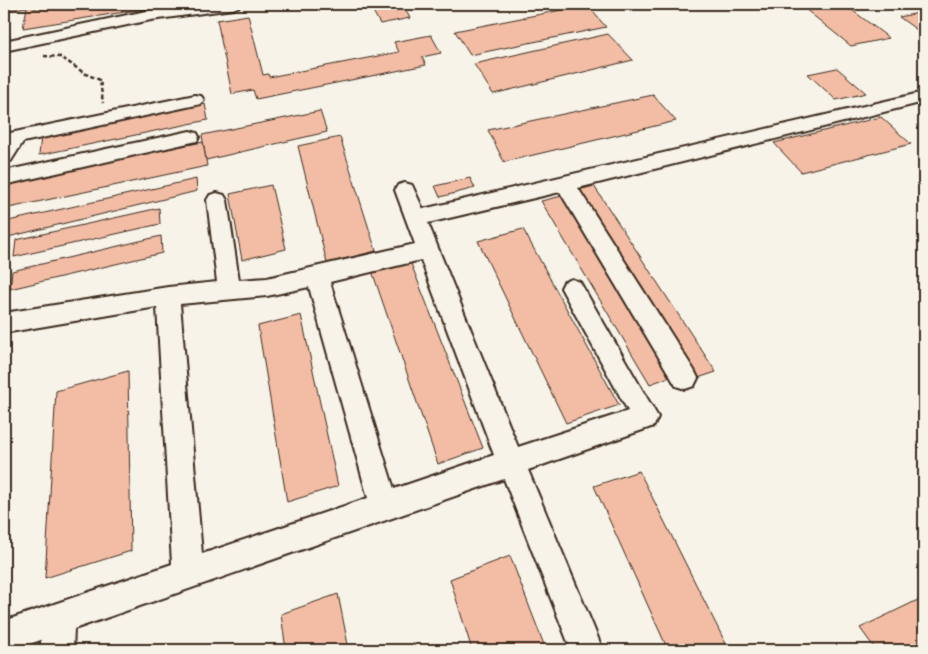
<svg xmlns="http://www.w3.org/2000/svg" width="928" height="654" font-family="'Shantell Sans',sans-serif">
<rect width="100%" height="100%" fill="#f7f3e8"/>
<filter id="ink" filterUnits="userSpaceOnUse"><feTurbulence type="fractalNoise" baseFrequency=".02" numOctaves="2"/><feDisplacementMap in="SourceGraphic" scale="10" xChannelSelector="R" yChannelSelector="G"/><feConvolveMatrix kernelMatrix="1 2 1 2 8 2 1 2 1" color-interpolation-filters="sRGB"/></filter>
<g filter="url(#ink)">
<g fill="#f3bda5" stroke="#3b2a1e">
<path d="M4 4H34V8L61 4 169 5 23 28 27 7 4 11Z"/>
<path d="M369 4H402L410 18 380 24Z"/>
<path d="M431 4H458L435 8Z"/>
<path d="M799 4H844L889 38 851 46Z"/>
<path d="M587 5 606 27 470 55 455 31Z"/>
<path d="M924 12V35L899 17Z"/>
<path d="M248 15 263 75 268 74 269 77 399 52 394 42 431 35 441 53 422 57 426 65 256 99 253 90 232 94 217 20Z"/>
<path d="M608 34 633 60 493 94 474 64Z"/>
<path d="M837 68 866 93 836 100 808 74Z"/>
<path d="M653 95 676 121 504 162 488 130Z"/>
<path d="M205 104 208 120 39 155 41 136Z"/>
<path d="M320 111 327 132 206 160 202 135Z"/>
<path d="M881 117 911 144 801 172 774 143Z"/>
<path d="M340 137 376 251 327 263 298 146Z"/>
<path d="M203 142 207 166 4 209V180Z"/>
<path d="M470 178 475 188 440 197 435 186Z"/>
<path d="M196 179 197 191 4 238V222Z"/>
<path d="M271 185 286 249 242 260 230 194Z"/>
<path d="M594 186 716 372 692 380 575 191Z"/>
<path d="M562 196 675 375 650 384 541 201Z"/>
<path d="M159 208 160 224 14 257 16 240Z"/>
<path d="M523 229 619 405 566 423 478 241Z"/>
<path d="M161 236 162 253 10 289 12 271Z"/>
<path d="M410 261 483 448 438 464 372 271Z"/>
<path d="M301 315 338 486 287 502 258 326Z"/>
<path d="M128 371 131 551 45 578 56 391Z"/>
<path d="M639 471 729 650H668L594 486Z"/>
<path d="M510 556 546 650H472L450 579Z"/>
<path d="M338 594 349 650H286L281 614Z"/>
<path d="M924 597V650H876L860 628Z"/>
</g>
<g fill="none" stroke-linecap="round" stroke-linejoin="round">
<defs>
<g id="minor">
<path d="M201 4H241L238 7 233 9 151 20 4 51V41L151 10Z"/>
<path d="M924 92V102L578 188 694 370 698 378 694 386 685 389 676 386 560 192 428 223 518 447 628 411 561 288 564 282 572 279 580 282 658 417 654 426 528 470 603 650H571L504 479 74 629 73 650H41V640L12 650H4V621L172 564 157 307 4 333V313L168 287 217 282 207 200 210 195 217 193 224 195 227 200 239 280 267 278 415 244 395 190 398 185 405 183 412 185 423 209ZM421 260 494 455 394 489 330 282ZM309 287 368 498 202 554 180 304 267 296Z"/>
<path d="M195 95 201 96 204 100 201 104 23 142 11 161 4 162V142L10 133Z"/>
<path d="M190 131 197 133 199 137 197 141 4 185V171Z"/>
</g>
</defs>
<use href="#minor" stroke="#3b2a1e" stroke-width="4"/>
<path stroke="#3b2a1e" stroke-width="2.5" stroke-dasharray="4 2.5" stroke-linecap="butt" d="M44 56 61 57 84 73 100 80 103 103"/>
<use href="#minor" fill="#f7f3e8" fill-rule="evenodd"/>
</g>
</g>
<rect width="928" height="654" fill="none" stroke="#f7f3e8" stroke-width="20"/>
<rect x="10" y="10" width="908" height="634" fill="none" stroke="#3b2a1e" stroke-width="2" filter="url(#ink)"/>
</svg>
